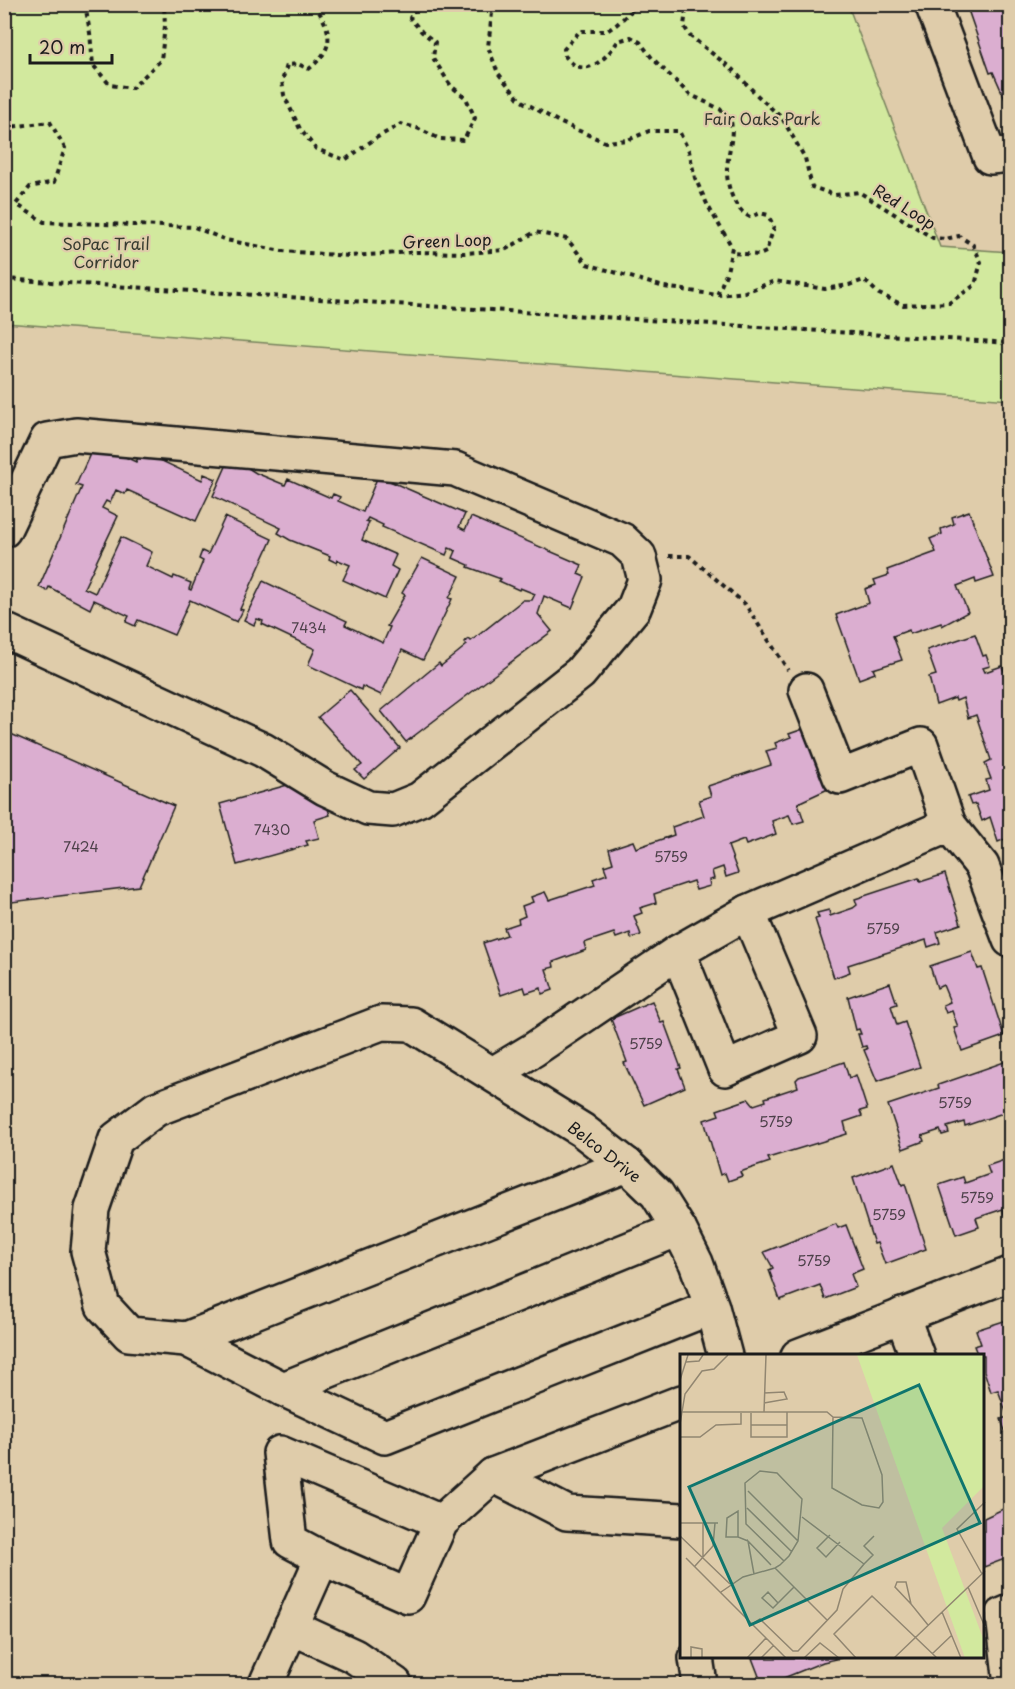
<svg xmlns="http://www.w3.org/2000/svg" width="1015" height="1689" font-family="'Playpen Sans',sans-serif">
<rect width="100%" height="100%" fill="#dfccaa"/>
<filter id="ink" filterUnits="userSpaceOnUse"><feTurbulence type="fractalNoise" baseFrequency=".0167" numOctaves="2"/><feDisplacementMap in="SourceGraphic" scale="12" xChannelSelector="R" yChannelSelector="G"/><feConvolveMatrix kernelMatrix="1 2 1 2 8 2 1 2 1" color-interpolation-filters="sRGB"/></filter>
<g filter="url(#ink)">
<path fill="#d2e99e" stroke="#77825d" stroke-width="1.5" d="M4 5H848L940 247 1010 252V400L5 323Z"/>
<g fill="#dbaed0" stroke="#1c1c1c" stroke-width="1.5">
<path d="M966 4H1010V97L1005 99 993 72 990 73Z"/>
<path d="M95 443 136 462 143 449 149 455 202 480 204 474 216 479 196 521 127 490 125 494 116 490 110 503 106 501 102 508 118 516 84 588 95 593 121 537 152 552 146 566 173 579 174 576 191 583 189 589 191 590 203 561 199 559 202 551 208 554 225 517 272 539 240 609 243 610 237 622 190 600 174 635 138 620 135 626 126 622 129 616 94 600 90 609 49 587 47 591 39 587 82 487 76 485Z"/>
<path d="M231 455 241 464 256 473 285 485 288 479 331 498 333 494 340 497 338 501 363 512 378 476 465 514 459 527 465 530 471 517 582 565 578 574 585 577 572 608 544 596 538 614 552 631 406 742 381 711 439 663 441 666 467 645 464 642 469 639 471 641 523 600H532L535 594 520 588 519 590 499 581 501 579 468 567 469 565 453 558 456 551 449 548 446 555 382 527 383 525 368 518 366 521 369 522 362 540 396 555 391 566 398 570 385 599 343 580 350 565 338 560 337 563 329 559 330 556 290 540 278 533 281 528 213 496Z"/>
<path d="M969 511 994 577 976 583 975 579 957 586 968 612 942 626 941 623 910 634 909 630 893 636 902 660 873 669 875 673 859 679 836 615 869 603 865 589 876 585 874 580 889 575 887 570 936 552 930 539 942 534 941 529 954 524 952 517Z"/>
<path d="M422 558 460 576 449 598 452 599 423 660 402 650 381 695 362 686 361 690 308 665 315 649 262 624 263 621 257 619 254 625 244 620 263 581 347 621 345 625 383 643 390 627 387 626 405 595 402 593Z"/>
<path d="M975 634 983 656 986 655 990 666 983 668 985 672 1002 666 1006 676 1010 674V837L998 842 990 817 982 821 976 804 971 805 968 797 989 790 986 780 991 779 985 763 991 760 976 715 968 718 963 698 956 701 955 698 936 705 929 677 936 675 927 650Z"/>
<path d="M350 690 400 748 364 779 355 770 362 765 318 717Z"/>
<path d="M809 727 830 788 798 803 804 821 793 824 789 815 772 821 776 834 746 845 744 840 728 846 738 873 726 877 723 867 712 871 714 879 709 880 710 886 696 890 693 881 654 894 656 903 640 908 642 913 634 916 641 935 631 938 630 933 616 938 614 933 584 943 586 950 553 962 554 967 546 969 553 990 542 994 541 988 526 993 524 987 501 995 483 943 507 935 504 928 519 923 518 919 525 916 522 906 533 902 531 897 545 892 549 900 595 885 593 879 607 874 604 866 613 863 609 849 633 841 636 848 674 835 672 827 704 816 699 800 711 796 708 786 771 765 766 751 777 748 775 743 791 737 789 734Z"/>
<path d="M4 731 174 806 139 886 4 903Z"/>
<path d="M305 780 323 794 330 815 314 820 319 838 306 841 308 845 237 865 220 804Z"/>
<path d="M945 874 961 924 937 932 940 943 928 947 926 940 848 965 850 972 834 978 815 919 819 918 817 913 829 910 830 916 853 908 857 905 855 899 919 878 920 882Z"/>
<path d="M972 952 978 969 982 968 1004 1036 962 1051 954 1028 958 1027 952 1011 946 1013 943 1005 950 1002 943 985 937 988 930 966Z"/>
<path d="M890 983 897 1004 891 1006 897 1025 905 1022 920 1067 877 1081 864 1050 867 1049 866 1046 862 1047 858 1034H861L859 1029 856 1030 848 997Z"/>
<path d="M652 1001 661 1023 664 1022 681 1068 678 1069 685 1087 644 1105 624 1063 627 1062 611 1019Z"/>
<path d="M1010 1060V1105L1004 1107 1006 1112 965 1126 964 1122 947 1127 949 1133 942 1135 940 1130 922 1136 924 1141 903 1149 888 1105 939 1088 938 1085Z"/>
<path d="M844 1062 849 1078 856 1075 867 1109 860 1111 862 1116 844 1122 847 1134 768 1158 770 1162 740 1172 742 1176 728 1181 725 1173 720 1175 704 1120 719 1115 717 1110 749 1099 754 1105 766 1101 765 1098 798 1087 796 1080 799 1077Z"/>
<path d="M1010 1158V1212L1004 1214 1003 1209 976 1218 979 1227 956 1235 939 1185 963 1177 965 1183 990 1174 987 1166Z"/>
<path d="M894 1163 902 1185 905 1184 926 1249 885 1264 877 1243 874 1244 853 1178Z"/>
<path d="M836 1224 838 1228 846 1225 863 1269 851 1274 856 1287 825 1299 820 1285 780 1300 769 1270 773 1268 764 1252Z"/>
<path d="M1010 1319V1447L1001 1419 1008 1417 998 1390 991 1392 984 1371V1356H978L974 1346 981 1344 976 1330Z"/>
<path d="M1005 1508 1007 1513 1010 1512V1557L984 1567V1518Z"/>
<path d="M752 1658H841L823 1662 769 1684H762Z"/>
</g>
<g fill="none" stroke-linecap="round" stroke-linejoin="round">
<defs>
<g id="minor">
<path d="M932 4 990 157 1010 155"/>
<path d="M4 530 47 440 76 435 455 469 622 540 639 556 645 580 634 608 580 673 420 799 393 810 368 808 325 788 263 750 4 630"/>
<path d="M806 690 840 777 921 745 949 825"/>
<path d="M678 952 725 1069 800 1036 748 912"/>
<path d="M493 1074 533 1050 678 952 748 912 949 825 982 866 1010 940"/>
<path d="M712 1307 385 1437 283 1389 186 1339 129 1334 103 1306 88 1251 92 1209 116 1139 156 1109 381 1023 411 1024 582 1130 627 1165 657 1194 679 1229 696 1263 712 1307 725 1356"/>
<path d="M902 1315 917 1356"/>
<path d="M186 1339 627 1165"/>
<path d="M798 1356 1010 1274"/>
<path d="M283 1389 679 1229"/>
<path d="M682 1402 493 1475 567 1513 682 1520"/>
<path d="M441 1522 408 1596 322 1558 290 1541 280 1453 441 1522 493 1475"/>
<path d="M291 1627 354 1656 395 1684"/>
<path d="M696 1658 700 1684"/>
<path d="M1010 1675 1003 1615 1010 1612"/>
<path d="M266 1684 322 1558"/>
</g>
</defs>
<use href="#minor" stroke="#1c1c1c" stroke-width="38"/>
<g stroke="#1c1c1c" stroke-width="4" stroke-dasharray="4.5 4.5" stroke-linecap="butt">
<path d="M85 4 90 33 93 65 110 85 132 88 161 60 165 26 164 4"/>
<path d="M314 4C333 32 335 48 309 69L298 64 287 65 282 81 284 95 300 129 316 149 345 160 376 138 401 124 417 128 440 139 464 140 475 118 466 98 451 86 433 58 435 42 422 32 410 18 417 4"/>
<path d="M639 4 616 25 607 31H580L564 49 565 56C568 59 572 64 576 66 594 73 610 53 618 41L631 37 640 42 652 58 689 94 720 109 731 121C734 137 728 152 727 168 726 185 734 210 750 217L760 213 768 215 774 227 766 252 759 255 731 253"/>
<path d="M693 4 686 10 684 26 690 36 732 69 758 96 782 118 805 158 812 187 835 195 859 192 933 238 945 239 959 236 973 245 981 262 975 285 949 303 903 305 879 294 864 280 849 285 825 289 775 281 745 292 718 295"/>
<path d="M4 140 10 127 50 122 65 148 54 182 30 187 16 204 44 222 194 227 226 240 282 251 350 256 416 252 465 253 505 250 535 232 567 239 587 264 664 287 717 295 727 272 732 247 708 206 695 178 689 151 679 131H649L628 140 605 142 559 122 520 100 498 73 488 47 492 13 501 4"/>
<path d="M4 279 1010 343"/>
<path d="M669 556H689L745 604 788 670"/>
</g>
<use href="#minor" stroke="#dfccaa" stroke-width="33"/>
</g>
</g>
<g text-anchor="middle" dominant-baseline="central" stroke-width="4.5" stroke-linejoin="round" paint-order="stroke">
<g font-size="14" fill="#4c4049">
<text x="309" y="627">7434</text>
<text x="272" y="829">7430</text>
<text x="81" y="846">7424</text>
<text x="671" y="856">5759</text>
<text x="883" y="928">5759</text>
<text x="646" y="1043">5759</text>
<text x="955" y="1102">5759</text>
<text x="776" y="1121">5759</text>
<text x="977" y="1197">5759</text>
<text x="889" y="1214">5759</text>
<text x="814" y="1260">5759</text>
</g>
<g font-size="16" fill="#373b30" stroke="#dfccaa">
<text x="762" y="118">Fair Oaks Park</text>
<text x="106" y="243">SoPac Trail<tspan x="106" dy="18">Corridor</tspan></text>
</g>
<g font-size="16" fill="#1c1c1c" stroke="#dfccaa">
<text transform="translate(905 206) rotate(32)">Red Loop</text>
<text transform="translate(447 240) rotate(-2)">Green Loop</text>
<text transform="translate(605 1151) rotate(38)">Belco Drive</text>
</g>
</g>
<g transform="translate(680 1354)">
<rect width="304" height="304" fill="#dfccaa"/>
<path d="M177 1H304V132L262 174 304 287V304H285Z" fill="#d2e99e"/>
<path fill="none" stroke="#918671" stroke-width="1.5" d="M6 8 19 7 23 1M0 26 8 1M84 49 107 45 104 38 84 39M0 58H147L153 63 182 64 202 121 203 148 199 154 182 151 152 134 153 63M84 58 86 1M71 59V83H107V58M0 70 5 40 22 17 34 15 48 1M71 71H107M0 83H20L36 71 61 70V59M68 137 118 187M67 154 112 198M0 169V182L50 230M0 169H38M23 169V203M150 181 137 194 146 203 160 188M58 183H46L47 164 58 157V183L68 187M6 204 106 304M184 210 193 201 184 192 194 182M15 212 33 192 35 169M95 214 147 266M74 220 68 187 91 211M302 220 277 175 305 148M288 233 305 273M41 238 63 223 95 214 100 211 109 202 118 187 122 145 97 119 80 117 65 129 66 170 104 207M98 249 88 238 82 244 93 254 114 233M231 250 215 233 217 228H226L231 250 248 271M262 258 281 304M72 270 80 265 113 297H118L157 256 163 235 184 210 122 163M252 300 272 281M11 304V293L22 295V304M67 304 86 284M81 304 94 291M124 304 140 289 159 304M176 304 154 280 192 242 257 304M214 304 305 217"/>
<path fill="#0f766e" fill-opacity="0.15" stroke="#0f766e" stroke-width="3" d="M239 31 300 169 70 271 9 133Z"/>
<rect width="304" height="304" fill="none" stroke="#1c1c1c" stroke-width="3"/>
</g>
<rect width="1015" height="1689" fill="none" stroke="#dfccaa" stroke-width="24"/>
<rect x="12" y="12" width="991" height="1665" fill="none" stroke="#1c1c1c" stroke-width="2" filter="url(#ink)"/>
<path d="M30 54v9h82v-9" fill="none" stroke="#1c1c1c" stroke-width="3"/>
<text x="39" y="54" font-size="18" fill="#1c1c1c" stroke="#dfccaa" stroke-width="4.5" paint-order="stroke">20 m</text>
</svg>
